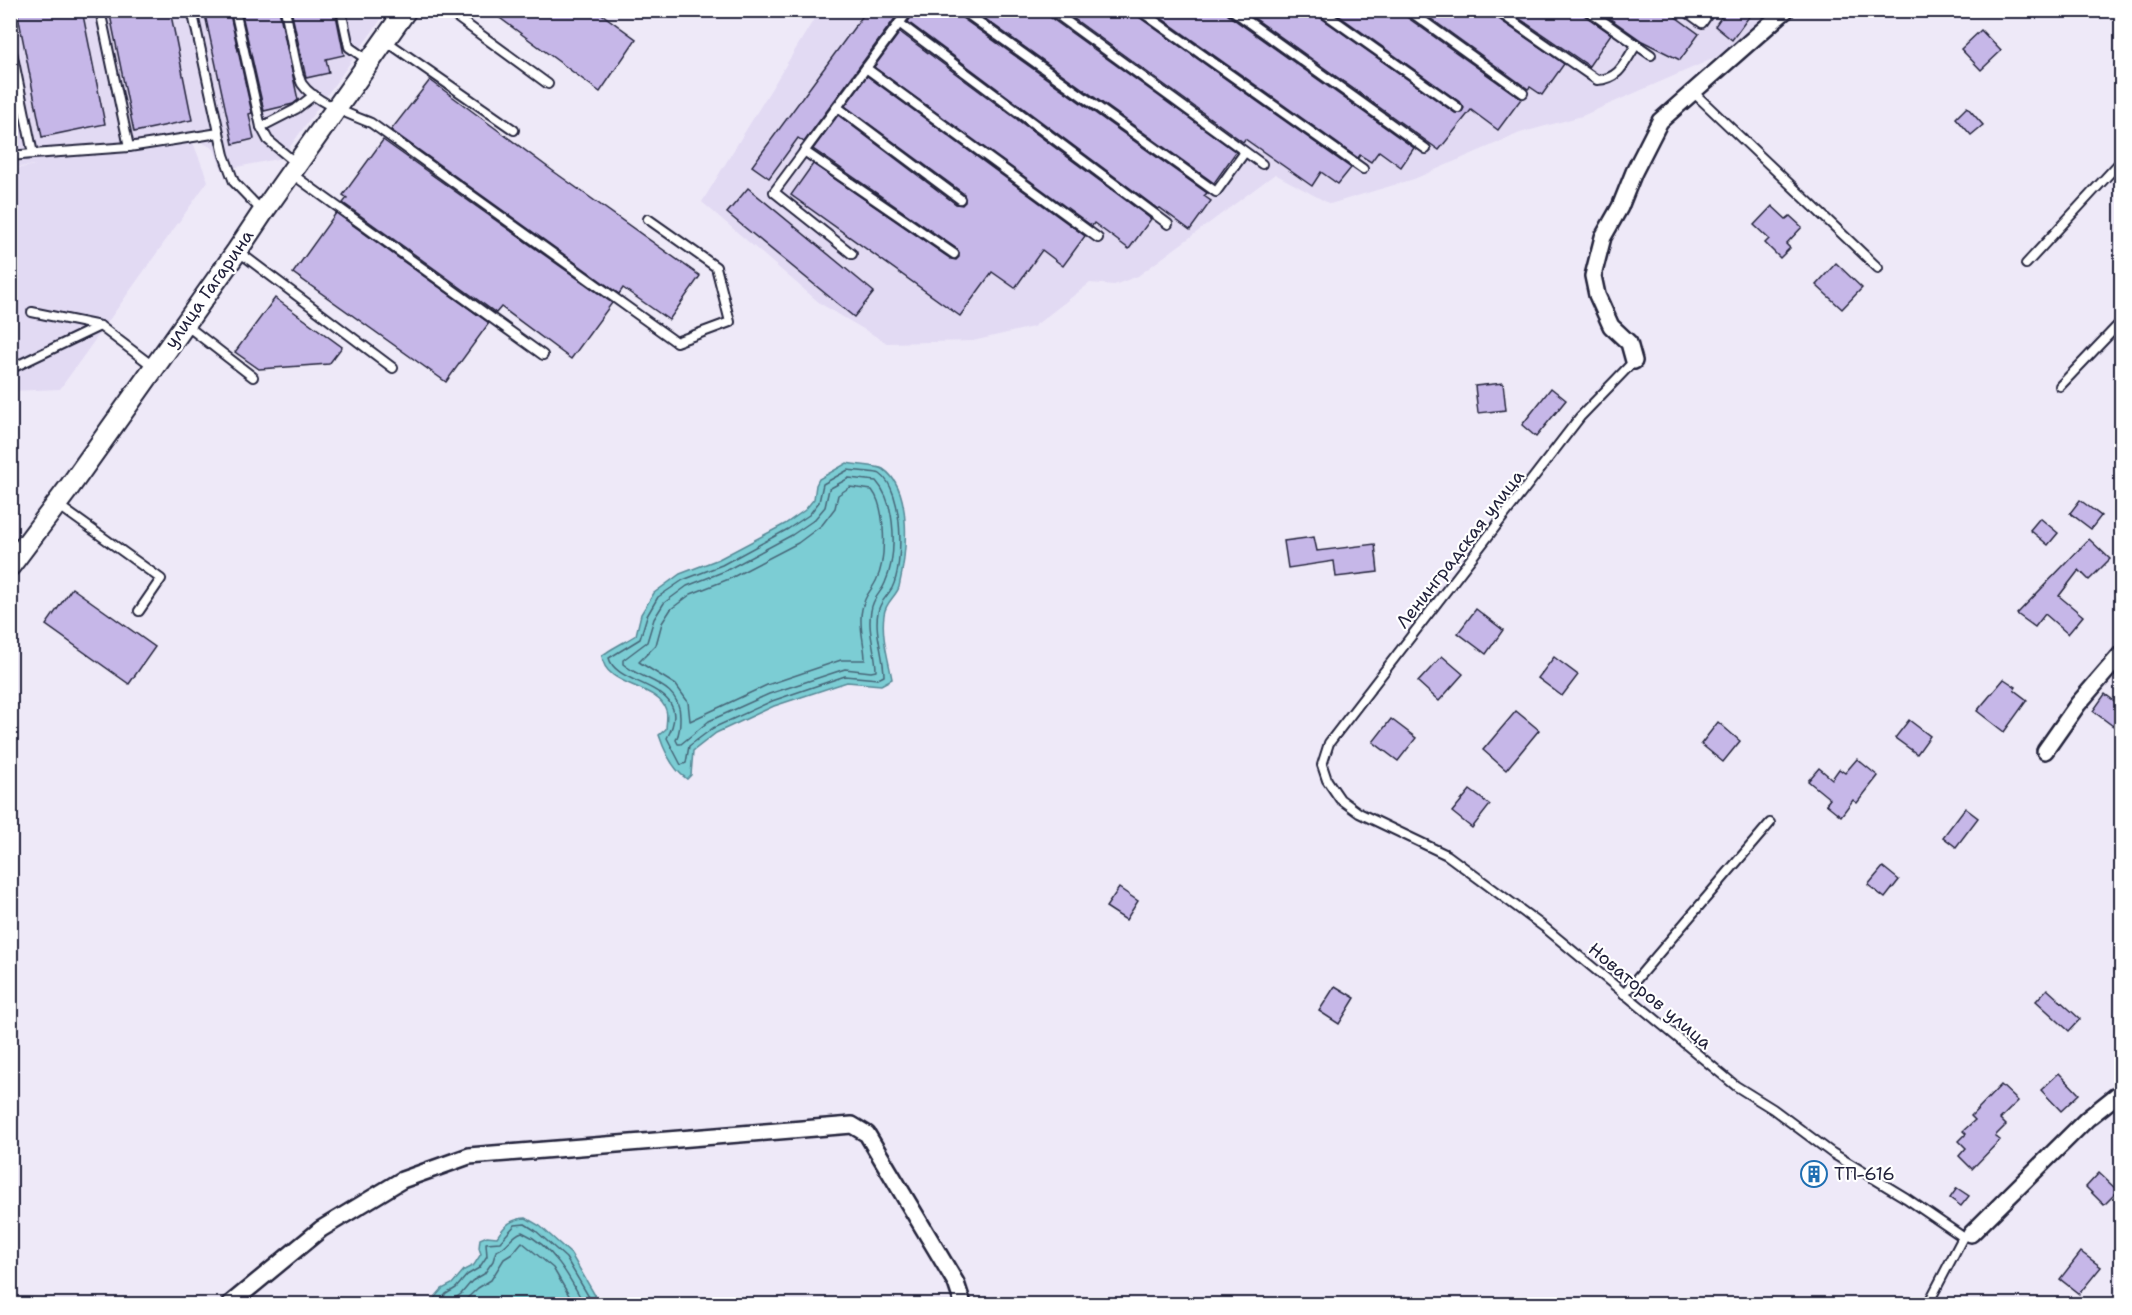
<svg xmlns="http://www.w3.org/2000/svg" width="2132" height="1315" font-family="'Shantell Sans',sans-serif">
<rect width="100%" height="100%" fill="#eee9f8"/>
<filter id="ink" filterUnits="userSpaceOnUse"><feTurbulence type="fractalNoise" baseFrequency=".0167" numOctaves="2"/><feDisplacementMap in="SourceGraphic" scale="12" xChannelSelector="R" yChannelSelector="G"/><feConvolveMatrix kernelMatrix="1 2 1 2 8 2 1 2 1" color-interpolation-filters="sRGB"/></filter>
<g filter="url(#ink)">
<g fill="#e2daf3">
<path d="M11 11H387L282 158 222 170 214 149 198 140H192L208 181 60 389 11 391V170L35 165 11 168Z"/>
<path d="M819 11H1772L1733 50 1582 116 1520 133 1414 179 1330 204 1275 174 1138 276 1114 285 1090 283 1033 327 973 341 887 343 821 304 702 202Z"/>
</g>
<g fill="#7ccdd4" stroke="#588997" stroke-width="1.5">
<path d="M847 463C855 465 878 466 883 469 914 489 906 557 899 587 896 597 885 602 884 615 881 635 888 658 892 679L881 685 847 682 774 706 716 733 693 751 691 775 687 779C673 770 664 750 659 735L666 729C666 724 668 715 666 710 658 684 604 687 602 656 608 650 627 641 636 635L641 614 654 593 680 574 719 559 785 524 805 510 814 499 816 485 819 479Z"/>
<path d="M526 1218 540 1226 571 1254 600 1304H429L442 1289 452 1284 464 1270 474 1265 481 1254 479 1248 480 1239 487 1236 497 1237C505 1225 511 1219 526 1218Z"/>
</g>
<g fill="none" stroke-linecap="round" stroke-linejoin="round">
<g stroke="#466678" stroke-width="1.5">
<path d="M848 470C854 471 877 472 880 474 904 490 904 565 892 588 887 597 880 601 878 612 874 633 884 655 884 676L878 679 845 676 772 701 713 728 689 746 686 763 681 765 667 738C698 683 616 688 609 658L640 639 647 616 658 597 683 580 722 565 788 529 809 515 819 502 823 484Z"/>
<path d="M849 478 876 481C897 504 897 556 885 583 881 594 873 596 871 611 867 631 876 651 876 671L871 672 845 669 769 694 709 721 681 744H678L676 740C680 732 680 725 680 716 680 683 642 681 623 664V660L647 642 654 619 664 603 687 586 725 571 792 535 814 520 825 507 829 489Z"/>
<path d="M850 487 872 490C886 508 887 560 876 581 870 593 865 594 862 609 858 626 865 644 865 660H841L767 685 690 721 688 702 676 685 639 662 656 645 662 623 671 609 691 594 729 579 798 543 822 525 835 508 838 495Z"/>
<path d="M437 1304 446 1294 456 1288 467 1275 479 1268 487 1256 486 1243 500 1242 515 1225 525 1224 536 1231 566 1258 593 1304"/>
<path d="M447 1304 461 1294 472 1281 484 1274 493 1261 496 1251C508 1248 510 1236 522 1232 553 1246 569 1276 584 1304"/>
<path d="M461 1304 478 1288 491 1280 504 1259 512 1254 522 1242 553 1268 574 1304"/>
</g>
</g>
<g fill="#c6b7e8" stroke="#22223b" stroke-width="1.5">
<path d="M17 10H82L105 124 42 137Z"/>
<path d="M109 10H170L192 120 134 132Z"/>
<path d="M204 10H229L252 113 249 114 254 139 233 144Z"/>
<path d="M241 10H279L298 100 293 104 264 111Z"/>
<path d="M291 10H335L344 55 326 59 329 73 306 78Z"/>
<path d="M489 10H596L636 39 600 92Z"/>
<path d="M867 10H901L804 142 798 138 769 178 752 166Z"/>
<path d="M915 10H956L958 15 1207 193 1204 196 1211 201 1190 230 1160 208 1158 209 908 22Z"/>
<path d="M973 10H1045L1047 15 1236 152 1214 183Z"/>
<path d="M1062 10H1133L1136 15 1351 168 1338 184 1321 172 1312 186 1245 139 1243 142Z"/>
<path d="M1150 10H1226L1228 15 1414 148 1401 167 1379 151 1371 162 1360 155 1358 158Z"/>
<path d="M1243 10H1314L1317 15 1455 113H1461L1464 108 1461 103 1331 10H1402L1404 15 1521 99 1498 130 1471 110 1439 150Z"/>
<path d="M1419 10H1490L1493 15 1564 64 1542 95 1530 87 1528 89Z"/>
<path d="M1507 10H1581L1584 15 1611 34 1589 66Z"/>
<path d="M1598 10H1666L1699 34 1680 60 1642 41Z"/>
<path d="M1726 10H1754L1732 40 1715 26Z"/>
<path d="M1981 30 2001 51 1981 70 1961 49Z"/>
<path d="M900 32 1151 219 1129 249 1094 223 1092 226 874 67Z"/>
<path d="M867 76 1085 236 1063 266 1042 250 1015 288 992 272 960 316 791 195 813 164 951 259 956 260 959 257 957 249 813 149 838 115 956 204 962 205 965 202 964 194 845 106Z"/>
<path d="M430 80 553 171 700 276 669 320 623 288 619 294 391 130Z"/>
<path d="M1967 107 1983 125 1971 135 1956 118Z"/>
<path d="M383 140 612 303 571 359 501 307 496 313 343 203 347 198 343 195Z"/>
<path d="M748 188 874 292 854 317 727 213Z"/>
<path d="M1772 206 1786 219 1790 216 1802 227 1786 244 1790 248 1780 258 1765 243 1769 239 1754 225Z"/>
<path d="M336 213 489 323 446 382 293 273Z"/>
<path d="M1836 263 1862 288 1842 309 1816 285Z"/>
<path d="M275 298 342 347 329 364 259 369 235 352Z"/>
<path d="M1503 383 1506 410 1478 413 1475 386Z"/>
<path d="M1551 388 1566 400 1536 437 1522 425Z"/>
<path d="M2080 500 2101 516 2091 529 2070 513Z"/>
<path d="M2040 518 2058 533 2048 545 2030 530Z"/>
<path d="M1314 537 1317 551 1375 544 1378 572 1336 577 1334 561 1288 568 1284 541Z"/>
<path d="M2089 539 2110 559 2089 580 2079 570 2059 596 2083 616 2068 634 2045 614 2035 627 2017 614Z"/>
<path d="M72 588 155 647 129 684 46 625Z"/>
<path d="M1476 609 1503 630 1486 654 1458 633Z"/>
<path d="M1442 656 1463 674 1439 701 1418 682Z"/>
<path d="M1554 657 1578 675 1562 696 1538 678Z"/>
<path d="M2004 679 2016 687 2014 690 2027 700 2004 732 1977 711Z"/>
<path d="M2105 694 2121 706V714L2113 726 2093 711Z"/>
<path d="M1516 711 1539 730 1506 770 1483 750Z"/>
<path d="M1391 719 1416 738 1398 761 1373 742Z"/>
<path d="M1909 720 1930 736 1917 754 1895 738Z"/>
<path d="M1718 722 1740 741 1723 762 1701 744Z"/>
<path d="M1857 759 1878 776 1857 803 1853 800 1841 816 1826 804 1830 799 1808 781 1819 768 1832 779 1839 769 1845 773Z"/>
<path d="M1470 790 1490 805 1472 828 1452 812Z"/>
<path d="M1965 808 1978 818 1956 847 1943 837Z"/>
<path d="M1883 867 1899 880 1885 898 1868 885Z"/>
<path d="M1119 888 1138 901 1126 920 1106 907Z"/>
<path d="M1335 986 1355 998 1339 1024 1319 1011Z"/>
<path d="M2047 989 2080 1019 2069 1031 2036 1001Z"/>
<path d="M2059 1073 2079 1094 2061 1111 2041 1090Z"/>
<path d="M2001 1085 2018 1101 2000 1119 2006 1125 1995 1136 2000 1140 1972 1169 1959 1156 1966 1148 1959 1141 1966 1134 1963 1131 1975 1120 1971 1116Z"/>
<path d="M2099 1173 2118 1191 2104 1205 2086 1187Z"/>
<path d="M1957 1188 1969 1196 1961 1206 1950 1198Z"/>
<path d="M2081 1252 2101 1267 2079 1294 2060 1279Z"/>
</g>
<g fill="none" stroke-linecap="round" stroke-linejoin="round">
<defs>
<g id="lane">
<path d="M100 10 129 147"/>
<path d="M192 10 224 155 234 182 262 211"/>
<path d="M235 10 261 127 268 140 297 164"/>
<path d="M285 10C289 24 296 75 302 84 314 102 351 115 371 123L676 342 730 322 716 267 648 219"/>
<path d="M341 10 349 47 369 61"/>
<path d="M447 10 548 84"/>
<path d="M962 10 1216 192 1245 152"/>
<path d="M1051 10 1262 164"/>
<path d="M1139 10 1363 169"/>
<path d="M1232 10 1426 149"/>
<path d="M1320 10 1458 108"/>
<path d="M1408 10 1523 93"/>
<path d="M1496 10 1597 80C1620 79 1625 62 1636 45"/>
<path d="M1587 10 1651 55"/>
<path d="M1684 10 1702 23 1711 10"/>
<path d="M899 23 1168 224"/>
<path d="M386 41 514 130"/>
<path d="M10 42 33 154 129 147 219 133"/>
<path d="M866 68 1098 238"/>
<path d="M1693 92 1878 268"/>
<path d="M837 107 960 199"/>
<path d="M261 127 296 109 314 95"/>
<path d="M804 151 954 254"/>
<path d="M10 156 33 154"/>
<path d="M292 174 543 355"/>
<path d="M239 252 393 368"/>
<path d="M852 254 774 192 909 10"/>
<path d="M2026 264 2122 160"/>
<path d="M32 312 100 326 154 367"/>
<path d="M186 325 253 377"/>
<path d="M1634 361 1580 417 1329 743 1322 765 1327 780 1340 799 1359 813 1447 855 1544 927 1736 1086 1773 1109 1832 1153 1906 1198 1963 1237 1971 1234"/>
<path d="M10 369 100 326"/>
<path d="M2060 386 2122 321"/>
<path d="M58 505 161 579 139 611"/>
<path d="M1624 994 1770 823"/>
<path d="M1928 1304 1963 1237"/>
</g>
<g id="street">
<path d="M1634 361 1629 343 1611 326 1597 295 1593 276 1603 237 1620 207 1634 172 1660 121 1786 10"/>
<path d="M2045 751 2078 704 2122 653"/>
<path d="M1971 1234 2087 1119 2122 1091"/>
<path d="M230 1304 321 1229 402 1180 469 1156 852 1125 867 1134 956 1283 963 1304"/>
</g>
<path id="secondary" d="M10 566 68 489 237 251 263 212 406 10"/>
</defs>
<use href="#lane" stroke="#22223b" stroke-width="12"/>
<use href="#street" stroke="#22223b" stroke-width="20"/>
<use href="#secondary" stroke="#22223b" stroke-width="24"/>
<use href="#lane" stroke="#fff" stroke-width="8"/>
<use href="#street" stroke="#fff" stroke-width="15"/>
<use href="#secondary" stroke="#fff" stroke-width="20"/>
</g>
</g>
<defs>
<symbol id="building-ring" viewBox="-11 -11 22 22"><circle r="9.5" fill="#fff" stroke="#1f6fb2" stroke-width="1.5"/><path d="M-4-6H4V6H1V3H-1V6H-4ZM-2.5-4.3h1.7v1.8h-1.7ZM.8-4.3h1.7v1.8H.8ZM-2.5-1h1.7V.8h-1.7ZM.8-1h1.7V.8H.8Z" fill="#1f6fb2"/></symbol>
</defs>
<g fill-rule="evenodd">
<use href="#building-ring" x="1799" y="1159" width="30" height="30"/>
</g>
<g text-anchor="middle" dominant-baseline="central" stroke-width="4.5" stroke-linejoin="round" paint-order="stroke">
<g font-size="18" fill="#22223b" stroke="#fff">
<text transform="translate(209 289) rotate(-55)">улица Гагарина</text>
<text transform="translate(1460 549) rotate(-52)">Ленинградская улица</text>
<text transform="translate(1650 996) rotate(40)">Новаторов улица</text>
</g>
<g font-size="18" fill="#22223b" stroke="#fff" text-anchor="start">
<text x="1834" y="1174">ТП-616</text>
</g>
</g>
<rect width="2132" height="1315" fill="none" stroke="#fff" stroke-width="36"/>
<rect x="18" y="18" width="2096" height="1279" fill="none" stroke="#22223b" stroke-width="2" filter="url(#ink)"/>
</svg>
